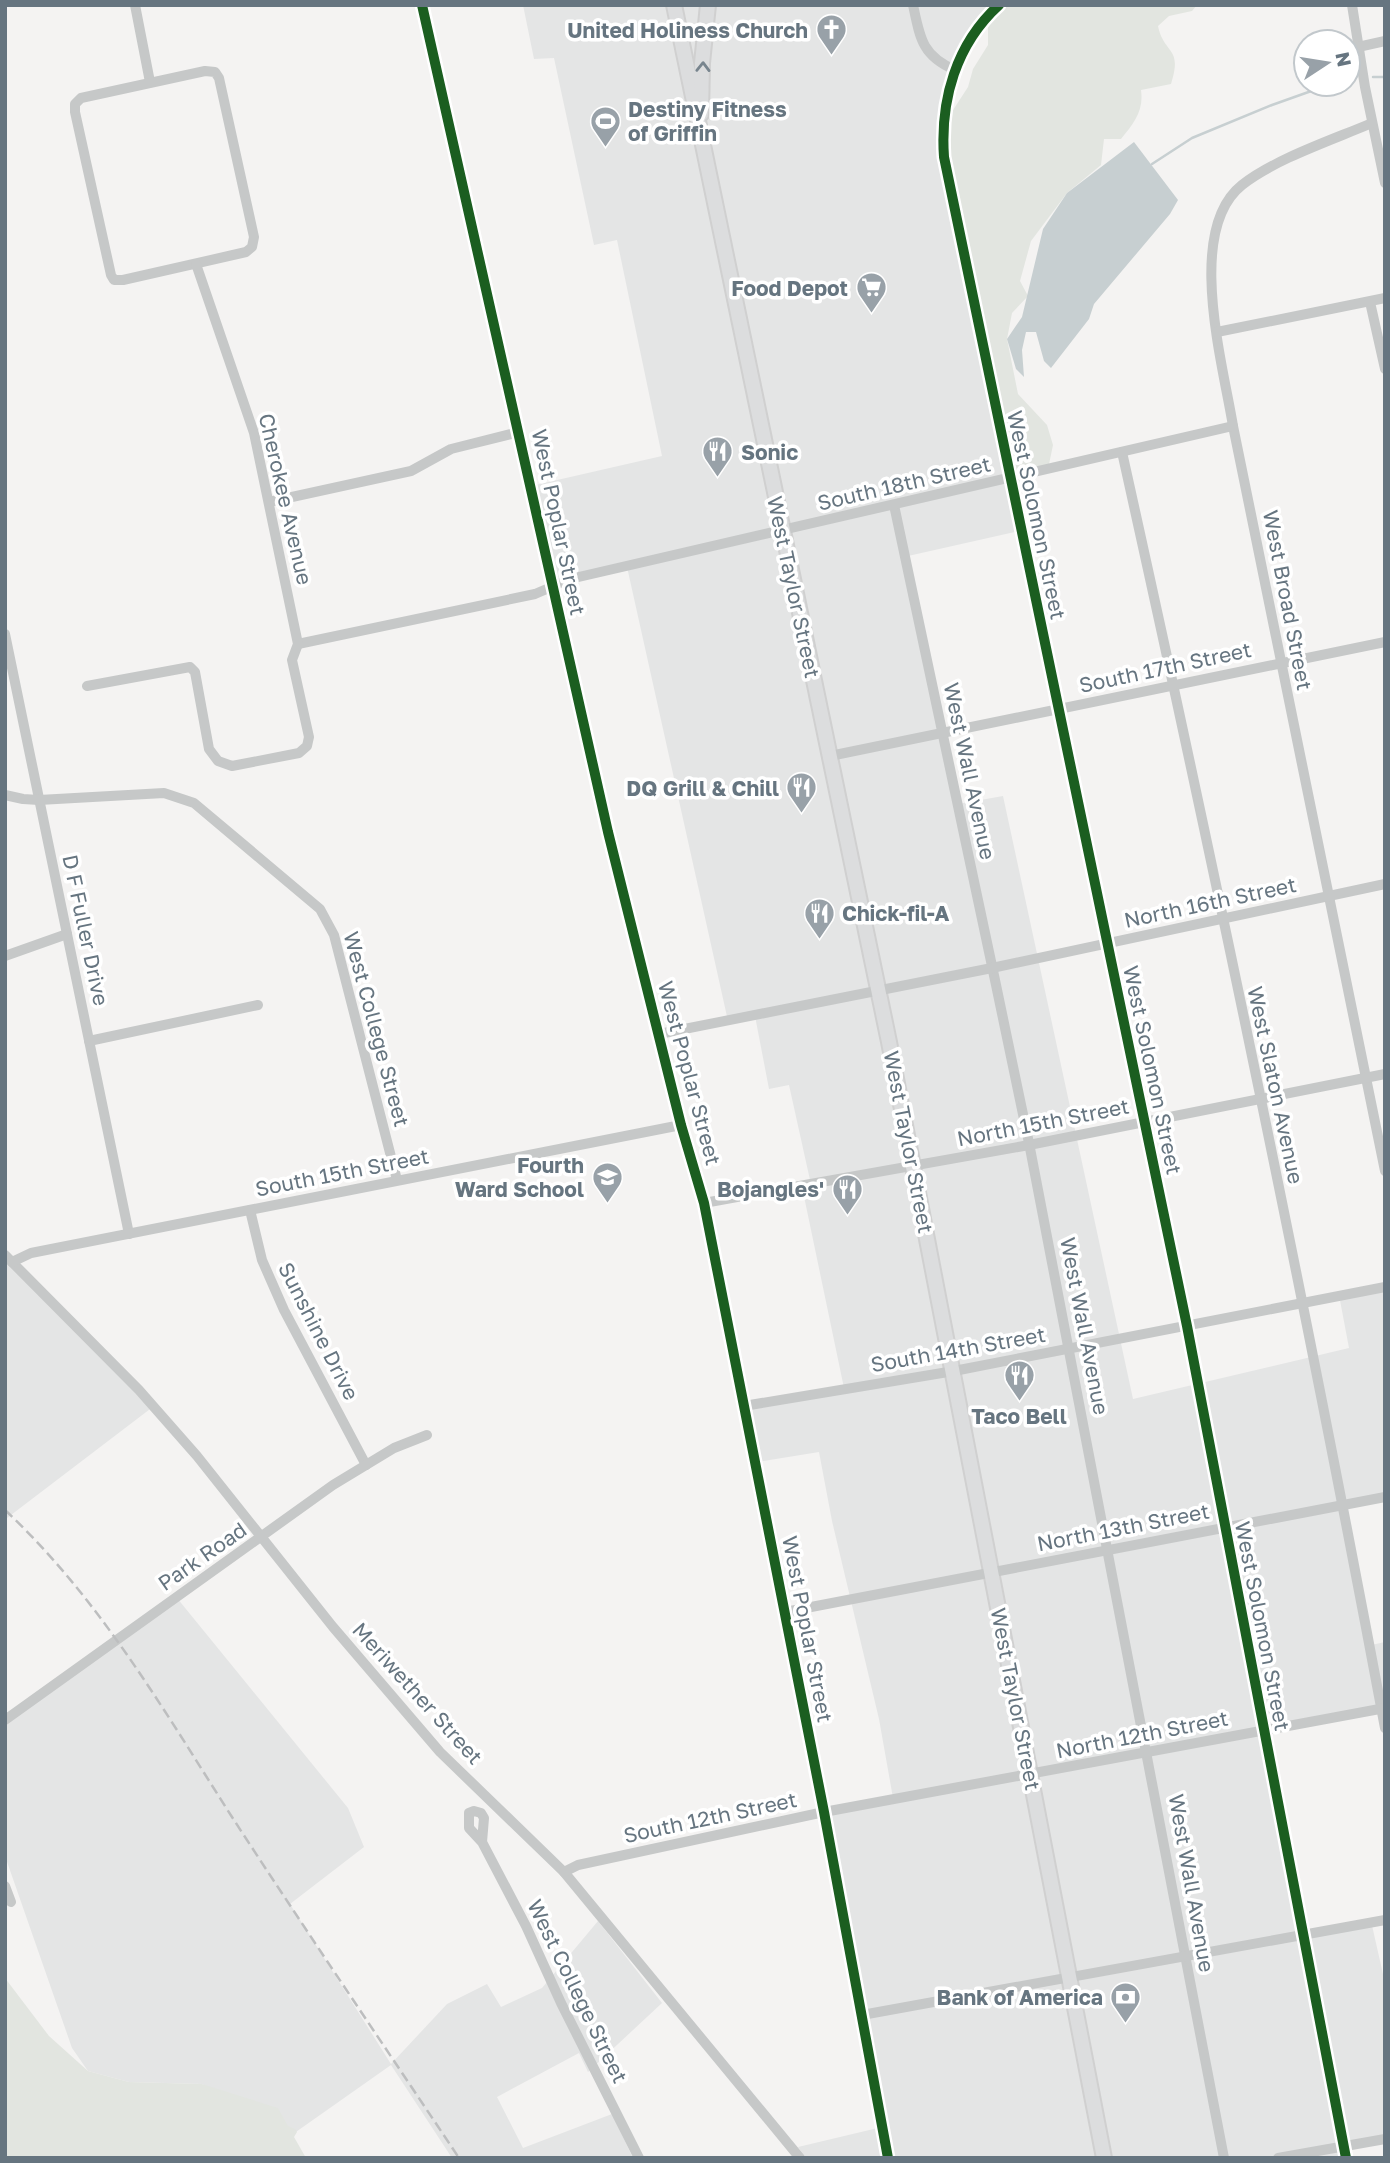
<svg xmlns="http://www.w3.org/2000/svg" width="1390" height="2163" font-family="'Golos Text',sans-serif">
<rect width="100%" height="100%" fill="#f4f3f2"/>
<g fill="#e4e5e5">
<path d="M523 5H997L957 54 939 106 943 176 1019 531 908 556 958 804 1003 796 1133 1399 1349 1348 1339 1295 1385 1285V1495L1340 1504 1367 1646 1385 1642V1710L1259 1734 1301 1935 1371 1921 1385 1983V2137L1337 2146 1340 2158H806L798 2147 882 2127 827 1814 893 1798 879 1719 832 1521 819 1452 758 1462 749 1406 844 1388 801 1182 810 1180 789 1085 769 1089 755 1016 728 1021 627 567 551 582 531 486 662 456 617 240 594 245 554 58 534 59Z"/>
<path d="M5 1259 154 1406 7 1518 5 1516Z"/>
<path d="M177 1598 348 1808 364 1847 290 1904 391 2064 447 2004 487 1984 501 2007 542 1988 598 1921 662 2003 588 2072 579 2053 497 2097 523 2148 612 2114 633 2158H452L391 2065 293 2134 202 2084 129 2082 88 2071 72 2048 5 1856V1725Z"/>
</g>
<g fill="#e2e5e0">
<path d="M997 5H1197L1192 11 1169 16 1158 26C1164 55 1183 46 1171 84L1141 90C1144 111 1134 123 1121 139H1104L1101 165 1067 193 1031 241 1020 281 1028 296 1012 313 1007 339 1018 394 1047 425 1053 445 1048 469 1010 477 942 127 968 87 973 69 988 45V16Z"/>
<path d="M5 1978 49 2036 88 2071 129 2082 202 2084 278 2108 288 2126 295 2129 297 2132 294 2137 306 2158H5Z"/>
</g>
<path fill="#c7cfd1" d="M1134 142 1178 200 1170 214 1094 304 1089 319 1051 368 1044 361 1036 332H1026L1022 350 1024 377 1016 369 1007 339 1022 317 1043 229 1067 193Z"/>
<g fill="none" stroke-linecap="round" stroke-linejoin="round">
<g stroke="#c7cfd1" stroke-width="2.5">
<path d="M1373 77H1385"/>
<path d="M1348 80 1353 79"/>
<path d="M1152 164 1192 138 1272 105 1331 84"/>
</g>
<defs>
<g id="major">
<path d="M674 5 889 1042 1104 2158"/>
<path d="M701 114 702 63 708 5"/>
</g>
</defs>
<use href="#major" stroke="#d0d0d0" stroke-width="18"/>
<g stroke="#c6c8c8" stroke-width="10">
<path d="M135 5 150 82"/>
<path d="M422 5 608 832 681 1125 704 1203 824 1812 888 2158"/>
<path d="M913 5C920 38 922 56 955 70"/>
<path d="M999 5C956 44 940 100 944 157L1187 1326 1346 2158"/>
<path d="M1352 5 1365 87 1385 183"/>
<path d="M1358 47 1385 41"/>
<path d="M205 71 215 72 219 78 254 237 252 247 246 252 123 280H114L111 275 75 112V104L81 98Z"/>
<path d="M1372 123C1332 140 1275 159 1242 185 1185 230 1223 364 1233 426L1385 1171"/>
<path d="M1370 302 1385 369"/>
<path d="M1217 332 1385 298"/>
<path d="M1122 452C1216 875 1305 1301 1385 1728"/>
<path d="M269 502 411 471 451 449 519 432"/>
<path d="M894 505C939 717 985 930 1029 1143 1097 1480 1160 1819 1224 2158"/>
<path d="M5 634 129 1234"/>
<path d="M298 644 535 594 570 579 1233 426"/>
<path d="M87 686 190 667 195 672 209 749 218 761 232 766 299 753 307 746 309 737 292 660 298 644 254 433 196 264"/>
<path d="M830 756 1385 642"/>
<path d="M5 795 23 799 39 800 164 793 194 803 320 909 334 935 397 1180"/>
<path d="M5 956 67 934"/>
<path d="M659 1034 992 968 1385 884"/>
<path d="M89 1041 258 1005"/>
<path d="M704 1203 1029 1145 1385 1074"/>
<path d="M250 1210 262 1260 284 1310 366 1465"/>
<path d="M5 1255 139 1390 197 1456 333 1627 440 1752 564 1872 800 2158"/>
<path d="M12 1262 31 1253 681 1125"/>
<path d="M744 1406 954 1371 1385 1287"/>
<path d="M785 1612 1385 1497"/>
<path d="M5 1720 333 1485 394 1448 427 1435"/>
<path d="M482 1842 484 1818 481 1813 474 1811 469 1813V1828L482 1842 526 1926 561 2003 639 2158"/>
<path d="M564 1872 578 1865 824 1812 1385 1708"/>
<path d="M5 1886 11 1902"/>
<path d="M862 2015 1385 1920"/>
<path d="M1278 2158 1385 2139"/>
</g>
<use href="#major" stroke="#dcddde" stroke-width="14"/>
<path stroke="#bdbebf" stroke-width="2.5" stroke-dasharray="10 5" stroke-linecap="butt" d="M5 1510C99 1598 163 1709 232 1817 306 1931 383 2044 459 2158"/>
<defs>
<g id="cycleway">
<path d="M422 5 608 832 681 1125 704 1203 824 1812 888 2158"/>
<path d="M999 5C956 44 940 100 944 157L1187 1326 1346 2158"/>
</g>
</defs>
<use href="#cycleway" stroke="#fff" stroke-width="15"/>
<use href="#cycleway" stroke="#1b5e20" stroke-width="10"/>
</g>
<defs><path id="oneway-chevron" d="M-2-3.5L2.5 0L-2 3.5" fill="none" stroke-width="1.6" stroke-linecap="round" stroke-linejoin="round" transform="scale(1.75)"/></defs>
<use stroke="#78858e" href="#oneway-chevron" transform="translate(703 67) rotate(-89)"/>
<defs>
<symbol id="church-pin" viewBox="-11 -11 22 30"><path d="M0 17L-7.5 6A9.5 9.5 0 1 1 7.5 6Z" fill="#98a1a8" stroke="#fff"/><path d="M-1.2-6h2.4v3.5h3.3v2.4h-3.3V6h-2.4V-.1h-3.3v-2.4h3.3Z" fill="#fff"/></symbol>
<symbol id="stadium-pin" viewBox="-11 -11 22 30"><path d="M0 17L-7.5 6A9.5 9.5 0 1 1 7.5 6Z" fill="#98a1a8" stroke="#fff"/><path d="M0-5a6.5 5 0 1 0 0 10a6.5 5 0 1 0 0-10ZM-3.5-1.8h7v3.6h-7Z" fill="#fff"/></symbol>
<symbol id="supermarket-pin" viewBox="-11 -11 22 30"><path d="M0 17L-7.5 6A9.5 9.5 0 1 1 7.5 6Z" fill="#98a1a8" stroke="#fff"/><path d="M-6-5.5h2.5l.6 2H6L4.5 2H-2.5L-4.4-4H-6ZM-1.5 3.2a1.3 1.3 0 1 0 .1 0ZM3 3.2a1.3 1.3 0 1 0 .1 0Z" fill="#fff"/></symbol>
<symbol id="restaurant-pin" viewBox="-11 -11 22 30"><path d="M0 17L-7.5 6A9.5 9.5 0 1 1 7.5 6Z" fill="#98a1a8" stroke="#fff"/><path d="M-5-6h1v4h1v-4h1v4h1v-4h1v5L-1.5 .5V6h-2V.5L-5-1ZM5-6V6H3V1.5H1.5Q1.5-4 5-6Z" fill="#fff"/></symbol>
<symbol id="school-pin" viewBox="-11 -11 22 30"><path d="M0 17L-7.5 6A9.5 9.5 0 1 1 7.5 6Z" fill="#98a1a8" stroke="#fff"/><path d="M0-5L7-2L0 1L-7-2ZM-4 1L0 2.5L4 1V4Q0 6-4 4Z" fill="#fff"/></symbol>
<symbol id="bank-pin" viewBox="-11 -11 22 30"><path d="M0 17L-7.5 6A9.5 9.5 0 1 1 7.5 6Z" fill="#98a1a8" stroke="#fff"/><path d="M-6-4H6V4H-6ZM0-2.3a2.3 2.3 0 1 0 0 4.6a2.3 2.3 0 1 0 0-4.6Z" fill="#fff"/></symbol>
</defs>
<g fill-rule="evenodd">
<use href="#church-pin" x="814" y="12" width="35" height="47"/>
<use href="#stadium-pin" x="588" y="104" width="35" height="47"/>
<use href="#supermarket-pin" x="854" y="270" width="35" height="47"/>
<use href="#restaurant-pin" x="700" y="434" width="35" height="47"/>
<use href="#restaurant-pin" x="784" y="770" width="35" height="47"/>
<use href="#restaurant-pin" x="802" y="896" width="35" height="47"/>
<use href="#school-pin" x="590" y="1160" width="35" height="47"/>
<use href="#restaurant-pin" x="830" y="1172" width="35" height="47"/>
<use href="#restaurant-pin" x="1002" y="1358" width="35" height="47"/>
<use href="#bank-pin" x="1108" y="1980" width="35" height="47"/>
</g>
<g text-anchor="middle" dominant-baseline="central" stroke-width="7" stroke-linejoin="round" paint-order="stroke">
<g font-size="21" font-weight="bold" fill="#667580" stroke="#fff" text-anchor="end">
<text x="808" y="30">United Holiness Church</text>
<text x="628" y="109" text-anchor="start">Destiny Fitness<tspan x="628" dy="24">of Griffin</tspan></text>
<text x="848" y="288">Food Depot</text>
<text x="741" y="452" text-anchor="start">Sonic</text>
<text x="779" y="788">DQ Grill &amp; Chill</text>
<text x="842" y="913" text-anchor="start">Chick-fil-A</text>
<text x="584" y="1165">Fourth<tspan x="584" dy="24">Ward School</tspan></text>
<text x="824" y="1189">Bojangles'</text>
<text x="1019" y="1416" text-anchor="middle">Taco Bell</text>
<text x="1103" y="1997">Bank of America</text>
</g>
<g font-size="21" fill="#667580" stroke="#fff">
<text transform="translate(904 483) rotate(-13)">South 18th Street</text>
<text transform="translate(286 499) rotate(77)">Cherokee Avenue</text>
<text transform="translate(1037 515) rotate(78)">West Solomon Street</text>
<text transform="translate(559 522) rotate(78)">West Poplar Street</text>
<text transform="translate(794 587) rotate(78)">West Taylor Street</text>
<text transform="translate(1288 600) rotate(79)">West Broad Street</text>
<text transform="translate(1165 667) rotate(-12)">South 17th Street</text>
<text transform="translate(970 771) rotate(78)">West Wall Avenue</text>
<text transform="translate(1210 902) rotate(-12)">North 16th Street</text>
<text transform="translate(86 930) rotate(78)">D F Fuller Drive</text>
<text transform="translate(377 1029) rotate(75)">West College Street</text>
<text transform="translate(1153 1070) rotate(78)">West Solomon Street</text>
<text transform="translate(690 1073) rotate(75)">West Poplar Street</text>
<text transform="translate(1276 1085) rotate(78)">West Slaton Avenue</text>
<text transform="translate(1043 1122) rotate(-11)">North 15th Street</text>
<text transform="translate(909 1142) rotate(79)">West Taylor Street</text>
<text transform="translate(342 1172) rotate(-11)">South 15th Street</text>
<text transform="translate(1085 1326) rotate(79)">West Wall Avenue</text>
<text transform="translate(319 1331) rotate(63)">Sunshine Drive</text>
<text transform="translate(958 1349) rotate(-10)">South 14th Street</text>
<text transform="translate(1123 1527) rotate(-11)">North 13th Street</text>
<text transform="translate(202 1556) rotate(-35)">Park Road</text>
<text transform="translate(1263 1626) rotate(79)">West Solomon Street</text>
<text transform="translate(808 1629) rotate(79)">West Poplar Street</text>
<text transform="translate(418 1693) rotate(48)">Meriwether Street</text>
<text transform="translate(1016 1699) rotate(79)">West Taylor Street</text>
<text transform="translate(1142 1734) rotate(-11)">North 12th Street</text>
<text transform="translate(710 1817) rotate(-12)">South 12th Street</text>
<text transform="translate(1192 1883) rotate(80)">West Wall Avenue</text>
<text transform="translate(578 1991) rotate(64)">West College Street</text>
</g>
</g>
<rect width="1390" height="2163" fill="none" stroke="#667580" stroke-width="14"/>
<g transform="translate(1327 63) rotate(78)"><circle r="33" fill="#ffffff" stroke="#c2c8cc" stroke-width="2"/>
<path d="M0-5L12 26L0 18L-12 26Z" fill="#98a1a8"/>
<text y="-10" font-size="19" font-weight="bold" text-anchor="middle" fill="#667580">N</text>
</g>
</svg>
